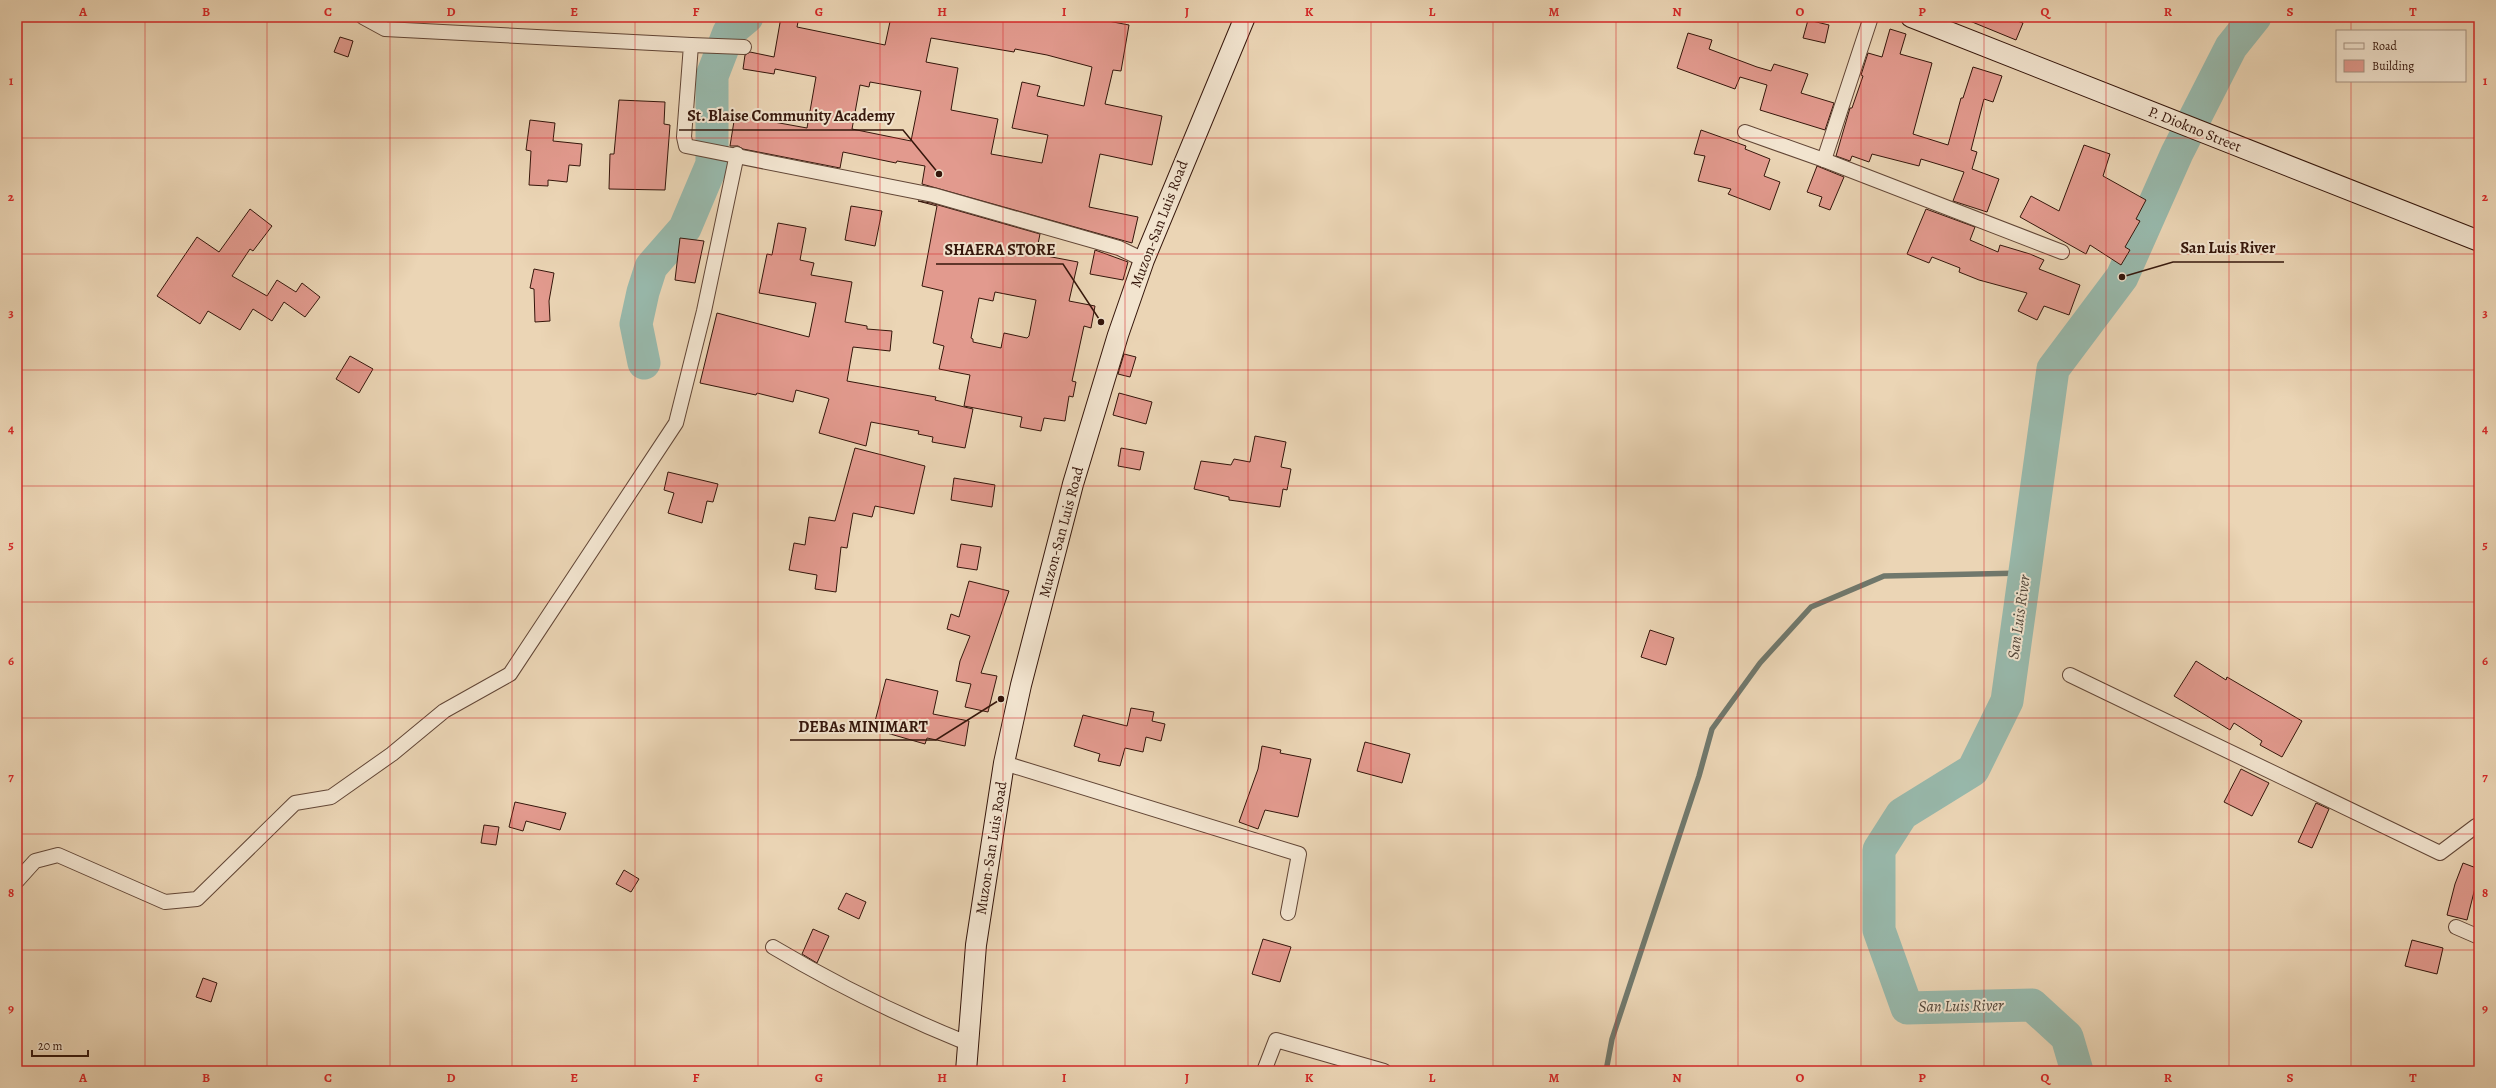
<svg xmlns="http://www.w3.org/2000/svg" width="2496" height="1088" font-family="Alegreya,serif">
<rect width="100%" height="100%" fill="#ebd5b5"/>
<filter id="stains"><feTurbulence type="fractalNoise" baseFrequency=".005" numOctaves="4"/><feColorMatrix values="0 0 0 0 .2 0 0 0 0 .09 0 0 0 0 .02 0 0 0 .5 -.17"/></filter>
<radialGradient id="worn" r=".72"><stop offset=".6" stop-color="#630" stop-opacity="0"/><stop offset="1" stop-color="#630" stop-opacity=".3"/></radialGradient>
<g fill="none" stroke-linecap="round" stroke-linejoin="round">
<path stroke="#70786c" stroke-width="5.5" d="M1606 1071 1612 1039 1699 776 1712 729 1760 663 1811 607 1884 576 2024 573"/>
<g stroke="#98b9ac" stroke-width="33">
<path d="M644 363 636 324 643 292 651 267 685 228 712 164V76L729 32 747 17"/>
<path d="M2077 1071 2067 1037 2032 1005 1907 1008 1879 930V850L1902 814 1973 770 2007 701 2053 369 2122 277 2177 153 2231 47 2255 17"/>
</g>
</g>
<g fill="#e29a8e" stroke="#35160b" fill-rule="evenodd">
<path d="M781 17H799L797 27 885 45 891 17H1000L1023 21 1024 17H1087L1129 25 1121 71 1113 70 1105 104 1162 116 1152 165 1100 154 1089 207 1138 217 1132 243 922 184 925 166 897 161 896 163 843 152 840 168 743 149 738 146H730L735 115 807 128 816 77 775 69 774 74 743 69 745 55 750 52 774 57ZM931 38 1014 52 1015 49 1047 55 1092 67 1084 106 1037 96 1040 86 1022 82 1012 128 1048 135 1042 163 991 154 998 119 951 110 958 68 926 62ZM870 82 921 91 911 141 852 129 860 85 869 87Z"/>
<path d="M1960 17H2006L2023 23 2016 40Z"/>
<path d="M1808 20 1829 25 1825 43 1803 38Z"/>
<path d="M1890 29 1906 34 1900 54 1932 63 1913 134 1948 145 1961 98H1963L1973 67 2002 76 1993 102 1984 99 1971 150 1977 152 1972 169 1999 179 1987 212 1953 201 1964 172 1921 159 1919 166 1872 154 1869 162 1852 156 1850 161 1836 156 1850 108H1852L1863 76 1861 75 1868 53 1882 57Z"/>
<path d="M1688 33 1712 40 1709 49 1757 67 1771 71 1774 64 1808 74 1801 93 1834 103 1825 130 1760 110 1767 85 1740 77 1735 89 1677 68Z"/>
<path d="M340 37 353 41 348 57 334 52Z"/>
<path d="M619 100 665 102 664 124 670 125 665 190 609 189 610 154H614Z"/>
<path d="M530 120 555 123 553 141 582 144 580 166 569 165 567 182 548 180V186L529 185 531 151 526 150Z"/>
<path d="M1701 130 1746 146 1745 149 1770 159 1764 176 1780 182 1770 210 1728 194 1731 189 1698 181 1705 156 1694 154Z"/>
<path d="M2084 145 2110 154 2103 176 2146 200 2136 219 2140 221 2125 247 2130 250 2121 265 2090 245 2086 254 2020 217 2031 196 2059 211Z"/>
<path d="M1817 166 1844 177 1830 210 1819 206 1822 197 1807 192Z"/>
<path d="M918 201 931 203 1040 234 1036 254 1078 262 1069 301 1095 306 1091 328 1084 326 1072 381 1076 382 1073 397 1069 396 1065 421 1044 418 1041 431 1020 427 1022 417 964 406 970 375 939 369 944 346 933 343 943 291 922 286 937 206ZM995 292 1036 300 1029 336 1027 338 1004 333 1001 348 973 342V339L971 338 979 298 993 301Z"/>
<path d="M851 206 882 211 875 246 845 240Z"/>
<path d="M250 209 272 226 253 251 250 249 232 276 267 296 277 280 296 292 302 283 320 297 305 317 284 302 272 321 253 309 240 330 208 311 200 324 157 296 197 237 219 252Z"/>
<path d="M1926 209 1975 227 1970 240 1998 252 2000 245 2030 254 2044 260 2039 269 2080 285 2069 315 2044 306 2037 320 2018 311 2027 293 1979 280 1959 272 1960 268 1932 257 1929 263 1907 254Z"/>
<path d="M778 223 806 228 800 260 814 263 811 275 852 282 845 322 867 326V329L892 331 890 351 853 347 847 381 936 397 935 400 973 409 965 448 932 442 933 437 918 434 919 431 871 422 866 446 819 433 829 399 827 398 796 390 793 402 757 393 756 395 700 383 717 313 809 337 816 303 759 293 767 254 772 255Z"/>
<path d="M680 238 704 241 695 283 675 280Z"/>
<path d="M1095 250 1128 262 1123 280 1090 274Z"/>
<path d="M534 269 554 273 549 301 550 321 535 322 534 289 530 288Z"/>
<path d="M1124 354 1136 357 1130 377 1118 374Z"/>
<path d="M350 356 373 369 359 393 336 379Z"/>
<path d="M1119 393 1152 402 1146 424 1113 415Z"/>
<path d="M1255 436 1286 442 1281 467 1291 469 1287 490 1283 489 1280 507 1229 500V497L1194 489 1201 461 1231 465 1234 459 1250 462Z"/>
<path d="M855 448 925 466 914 514 875 506 872 517 853 513 847 548 841 547 836 592 815 589 817 575 789 570 794 543 805 545 809 517 835 521Z"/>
<path d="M1121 448 1144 452 1140 470 1118 466Z"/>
<path d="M668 472 718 484 713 502 707 501 702 523 668 513 674 493 664 490Z"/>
<path d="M954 478 995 485 992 507 951 500Z"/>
<path d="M961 544 981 547 977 570 957 567Z"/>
<path d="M969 581 1009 591 981 673 997 676 988 712 965 707 971 684 956 681 960 661 970 636 947 629 951 614 959 617Z"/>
<path d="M1650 630 1674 638 1666 665 1641 657Z"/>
<path d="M2196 661 2226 680 2227 677 2302 721 2282 757 2260 745 2262 741 2234 723 2230 730 2174 696Z"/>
<path d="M886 679 938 691 933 714 969 721 965 746 927 738 925 744 873 729Z"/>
<path d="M1131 708 1154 712 1152 721 1165 724 1161 741 1146 737 1143 752 1125 748 1120 766 1098 761 1100 754 1074 746 1083 715 1127 726Z"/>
<path d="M1365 742 1410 754 1402 783 1357 771Z"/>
<path d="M1262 746 1281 750 1280 753 1311 759 1298 817 1265 810 1258 829 1239 822 1258 769Z"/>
<path d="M2241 769 2269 783 2252 816 2224 802Z"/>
<path d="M515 802 566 813 560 830 526 821 523 831 509 827Z"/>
<path d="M2316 803 2329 809 2312 848 2298 842Z"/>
<path d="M484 825 499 827 496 845 481 843Z"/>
<path d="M2463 863 2479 869V889L2475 888 2467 920 2447 915 2455 884Z"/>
<path d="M624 870 639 879 631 892 616 884Z"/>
<path d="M846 893 866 902 859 919 838 909Z"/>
<path d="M813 929 829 936 817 963 802 954Z"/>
<path d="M1263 939 1291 947 1280 982 1252 974Z"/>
<path d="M2412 940 2443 948 2437 974 2405 966Z"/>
<path d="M203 978 217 983 211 1002 196 997Z"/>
</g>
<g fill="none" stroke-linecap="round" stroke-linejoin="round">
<defs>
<g id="street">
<path d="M363 17 385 29 691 45 684 137 686 146 933 195 1119 248 1144 260"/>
<path d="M691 45 744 47"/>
<path d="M1745 132 1824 160 2062 252"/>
<path d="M1824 160 1871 17"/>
<path d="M2070 675 2440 853 2476 826 2479 828"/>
<path d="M1004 763 1299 854 1288 913"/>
<path d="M17 881 35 861 58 855 165 902 197 899 295 803 331 797 392 754 444 711 510 674 676 423 704 311 737 154"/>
<path d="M2456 927 2479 937"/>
<path d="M773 947C835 984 900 1016 967 1043"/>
<path d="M1264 1071 1276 1040 1384 1071"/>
</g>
<g id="secondary">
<path d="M1911 17 2479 241"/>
<path d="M966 1071 976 945 1004 763 1021 685 1073 484 1118 335 1144 260 1245 17"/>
</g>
</defs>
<use href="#street" stroke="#624636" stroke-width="16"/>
<use href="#secondary" stroke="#35160b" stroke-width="22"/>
<use href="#street" stroke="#f2e4cf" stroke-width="14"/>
<use href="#secondary" stroke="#f2e4cf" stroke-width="20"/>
</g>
<path fill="none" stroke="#d62828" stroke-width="1" stroke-opacity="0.55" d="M145 17V1071M267 17V1071M390 17V1071M512 17V1071M635 17V1071M758 17V1071M880 17V1071M1003 17V1071M1125 17V1071M1248 17V1071M1371 17V1071M1493 17V1071M1616 17V1071M1738 17V1071M1861 17V1071M1984 17V1071M2106 17V1071M2229 17V1071M2351 17V31M2351 81V1071M17 138H2479M17 254H2479M17 370H2479M17 486H2479M17 602H2479M17 718H2479M17 834H2479M17 950H2479"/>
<g text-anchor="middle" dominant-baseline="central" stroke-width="4" stroke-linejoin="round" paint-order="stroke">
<g font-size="15" fill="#35160b" stroke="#f2e4cf">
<text transform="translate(2195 129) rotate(22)">P. Diokno Street</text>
<text transform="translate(1159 224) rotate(-69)">Muzon-San Luis Road</text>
<text transform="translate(1061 532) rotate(-75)">Muzon-San Luis Road</text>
<text transform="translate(991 848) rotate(-81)">Muzon-San Luis Road</text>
</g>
<g font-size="16" font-style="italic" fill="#53473b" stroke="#f2e4cf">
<text transform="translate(2019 617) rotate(-82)">San Luis River</text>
<text transform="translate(1961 1006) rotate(-1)">San Luis River</text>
</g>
</g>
<path fill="none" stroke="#35160b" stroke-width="1.5" d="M939 174L903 130H679M2122 277L2173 262H2284M1101 322L1063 264H936M1001 699L936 740H790"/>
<g fill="#35160b" stroke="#f2e4cf" stroke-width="1.5">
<circle cx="939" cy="174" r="4"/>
<circle cx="2122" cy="277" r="4"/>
<circle cx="1101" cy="322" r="4"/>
<circle cx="1001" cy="699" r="4"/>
</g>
<g font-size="16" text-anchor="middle" font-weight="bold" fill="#35160b" stroke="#f2e4cf" stroke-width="4" stroke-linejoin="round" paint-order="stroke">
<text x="791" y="121">St. Blaise Community Academy</text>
<text x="2228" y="253">San Luis River</text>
<text x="1000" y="255">SHAERA STORE</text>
<text x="863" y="732">DEBAs MINIMART</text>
</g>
<rect width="2496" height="1088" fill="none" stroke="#ebd5b5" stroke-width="44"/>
<rect x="2336" y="30" width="130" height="52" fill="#f2e4cf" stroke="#a69281"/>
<rect x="2344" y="43" width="20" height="6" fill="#f2e4cf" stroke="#a69281"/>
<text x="2372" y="50" font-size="12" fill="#35160b">Road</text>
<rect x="2344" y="60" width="20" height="12" fill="#e29a8e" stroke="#a69281"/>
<text x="2372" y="70" font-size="12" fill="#35160b">Building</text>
<path d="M32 1050v6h56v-6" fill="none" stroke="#35160b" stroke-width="2"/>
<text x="38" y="1050" font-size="12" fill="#35160b" stroke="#f2e4cf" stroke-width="3" paint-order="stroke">20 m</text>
<rect x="22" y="22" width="2452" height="1044" fill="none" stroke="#d62828" stroke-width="1.5"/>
<g font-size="13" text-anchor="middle" font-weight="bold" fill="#d62828">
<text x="83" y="16">A</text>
<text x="206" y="16">B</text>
<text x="328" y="16">C</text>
<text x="451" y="16">D</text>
<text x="574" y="16">E</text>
<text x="696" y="16">F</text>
<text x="819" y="16">G</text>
<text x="942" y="16">H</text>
<text x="1064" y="16">I</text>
<text x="1187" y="16">J</text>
<text x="1309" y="16">K</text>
<text x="1432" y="16">L</text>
<text x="1554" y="16">M</text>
<text x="1677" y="16">N</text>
<text x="1800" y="16">O</text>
<text x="1922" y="16">P</text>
<text x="2045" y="16">Q</text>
<text x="2168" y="16">R</text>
<text x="2290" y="16">S</text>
<text x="2413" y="16">T</text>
<text x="11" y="85">1</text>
<text x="2485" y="85">1</text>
<text x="11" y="201">2</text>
<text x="2485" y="201">2</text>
<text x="11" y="317">3</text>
<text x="2485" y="317">3</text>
<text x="11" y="433">4</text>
<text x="2485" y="433">4</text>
<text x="11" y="549">5</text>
<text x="2485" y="549">5</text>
<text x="11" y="665">6</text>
<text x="2485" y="665">6</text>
<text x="11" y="781">7</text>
<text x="2485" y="781">7</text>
<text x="11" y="897">8</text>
<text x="2485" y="897">8</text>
<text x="11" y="1013">9</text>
<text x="2485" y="1013">9</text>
<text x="83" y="1082">A</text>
<text x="206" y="1082">B</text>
<text x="328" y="1082">C</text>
<text x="451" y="1082">D</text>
<text x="574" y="1082">E</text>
<text x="696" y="1082">F</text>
<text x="819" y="1082">G</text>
<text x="942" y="1082">H</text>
<text x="1064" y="1082">I</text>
<text x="1187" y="1082">J</text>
<text x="1309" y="1082">K</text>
<text x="1432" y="1082">L</text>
<text x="1554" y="1082">M</text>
<text x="1677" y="1082">N</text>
<text x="1800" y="1082">O</text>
<text x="1922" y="1082">P</text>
<text x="2045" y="1082">Q</text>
<text x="2168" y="1082">R</text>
<text x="2290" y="1082">S</text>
<text x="2413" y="1082">T</text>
</g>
<rect width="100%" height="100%" filter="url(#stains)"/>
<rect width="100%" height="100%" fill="url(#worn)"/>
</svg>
